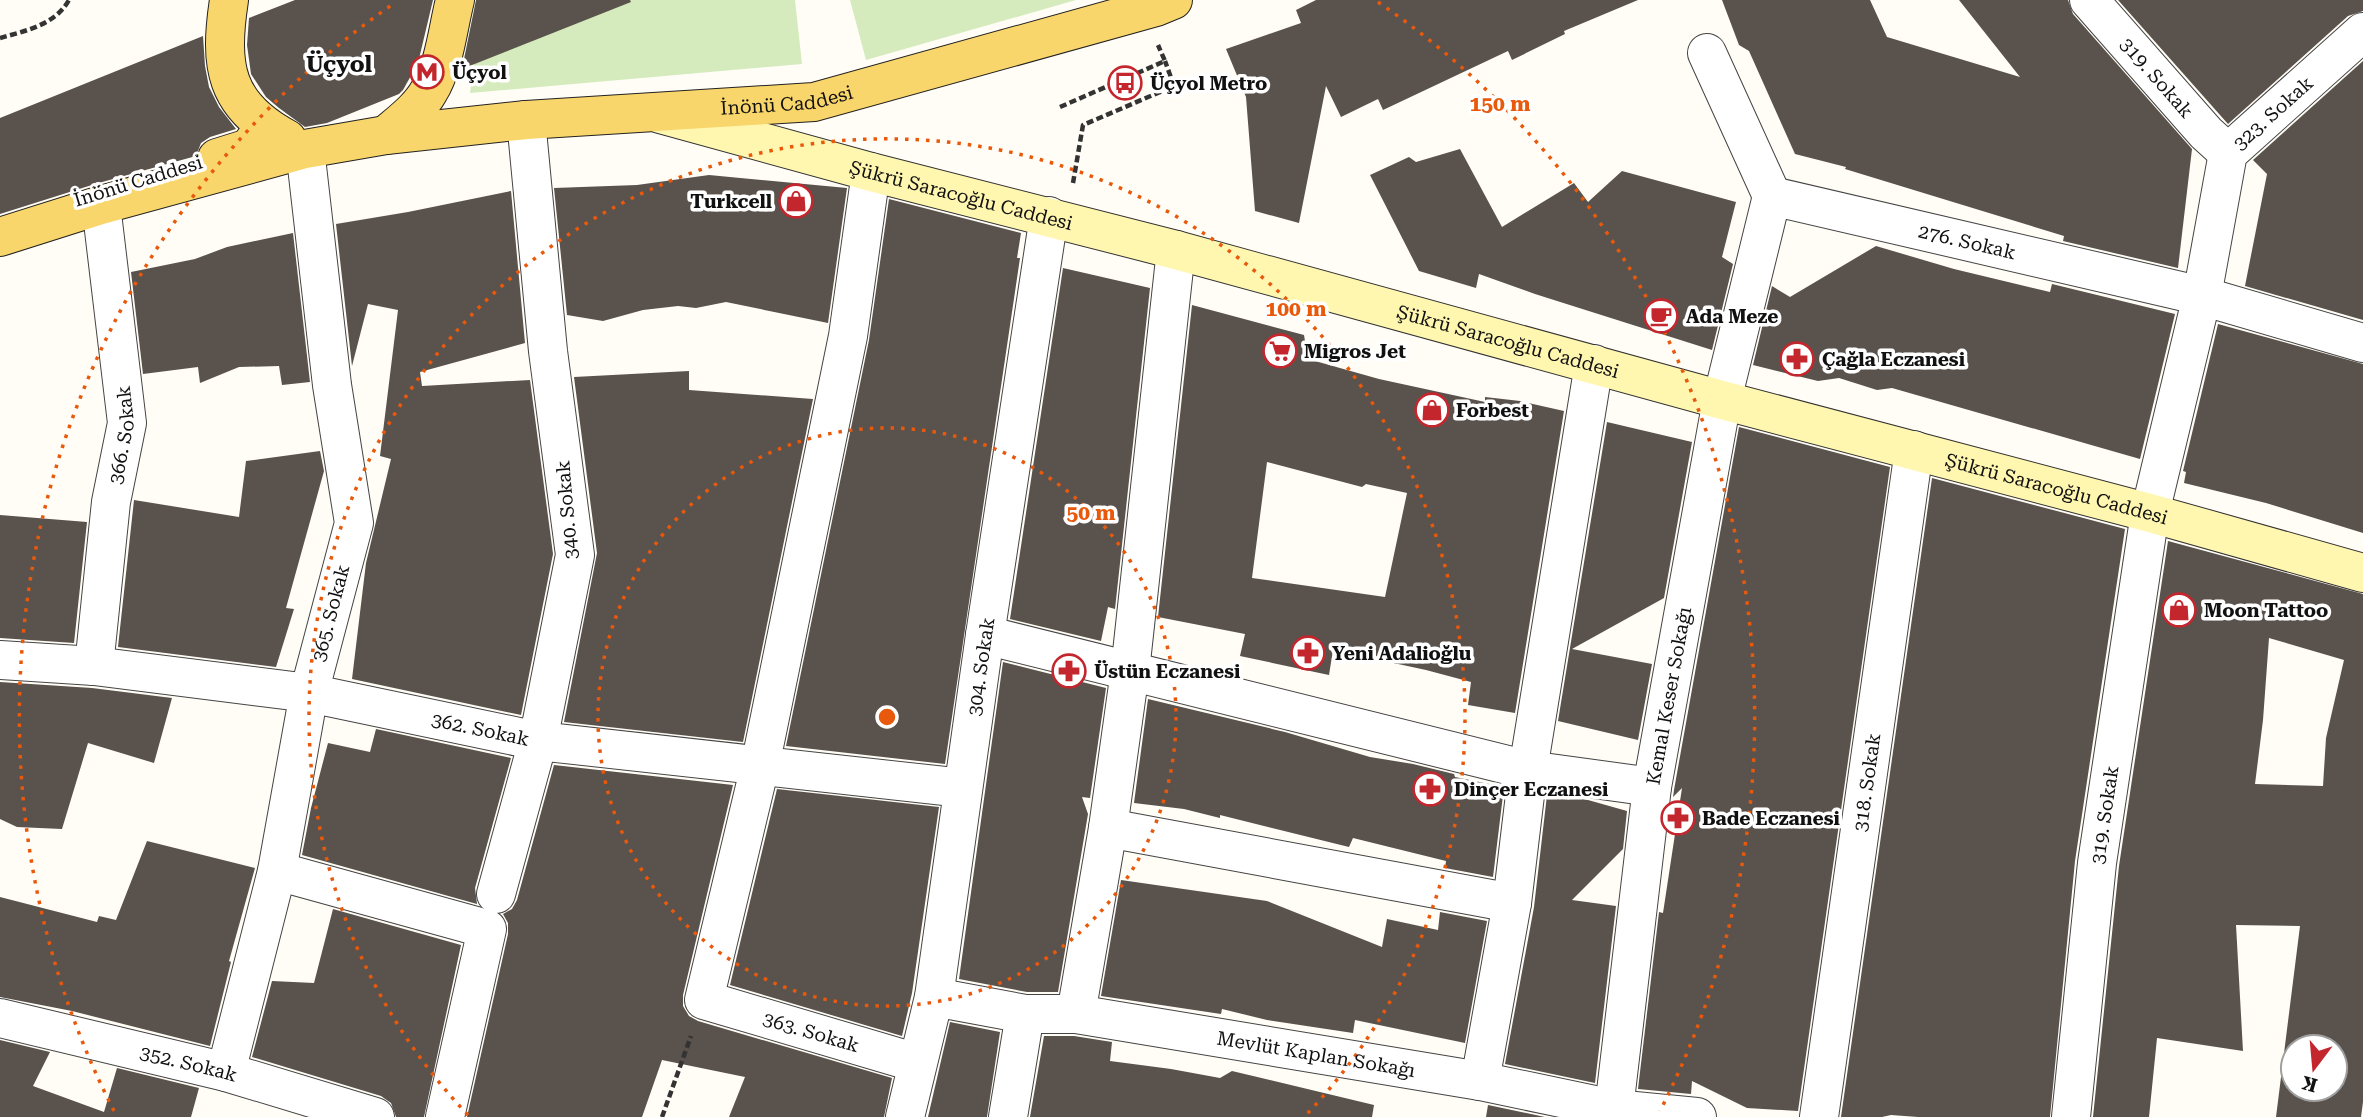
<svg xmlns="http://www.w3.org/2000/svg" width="2363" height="1117" font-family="'Roboto Serif',serif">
<rect width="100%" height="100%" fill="#fffdf5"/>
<g fill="#d5ebbd">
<path d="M483 0H795L802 64 470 93Z"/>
<path d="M850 0H1076L866 60Z"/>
</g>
<g fill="#5a524d" fill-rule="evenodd">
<path d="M295 0H433L418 63 403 90 399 94 327 123 305 127 279 108 266 97 251 74 247 45 249 18Z"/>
<path d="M476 0H630L631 2 462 69Z"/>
<path d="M1316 0H1638L1564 31 1565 34 1512 60 1508 51 1383 110 1378 99 1341 117 1326 86 1299 223 1255 211 1246 97 1226 49 1301 23 1296 10Z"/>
<path d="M1722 0H1870L1887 37 2020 77 1959 0H2068L2073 14 2192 149 2178 268 2063 241 2064 236 1845 169 1846 167 1795 154 1749 51 1739 45Z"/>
<path d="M2118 0H2363V11L2348 16 2228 124Z"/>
<path d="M203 36 205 66 209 87 219 107 236 129 210 137 201 143 196 156 95 184 0 214V118Z"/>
<path d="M2363 61V320L2245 286 2267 174 2253 160Z"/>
<path d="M1460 149 1502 227 1574 183 1588 202 1622 171 1736 202 1722 257 1733 264 1712 350 1535 294 1479 274 1476 288 1419 271 1370 175 1409 157 1416 162Z"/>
<path d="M709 175 847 188 828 323 726 302 696 308 678 306 643 310 603 321 567 315 554 188 637 185Z"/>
<path d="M511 191 525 343 420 372 422 386 530 380 553 554 521 715 352 679 366 563 391 459 380 456 398 310 368 304 352 366 336 224 408 212Z"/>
<path d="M889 199 1021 233 1017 258H1020L945 764 786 746 869 340Z"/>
<path d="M293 233 310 382 282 385 279 366 239 367 200 383 198 367 143 374 131 272 195 259 227 247Z"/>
<path d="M1876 246 1954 269 2050 292 2052 284 2175 314 2140 459 1892 388 1877 390 1839 378 1818 381 1753 365 1772 286 1790 297Z"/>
<path d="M1063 268 1150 288 1115 609 1108 607 1101 641 1010 619Z"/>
<path d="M1192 305 1304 335 1308 359 1379 379 1485 402V397L1520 401 1564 411 1515 713 1468 705 1471 682 1426 670 1333 650 1329 675 1240 656 1245 634 1158 617ZM1267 462 1362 487 1366 484 1407 493 1385 597 1252 578Z"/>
<path d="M2218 324 2363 364V533L2266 503 2184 483 2186 472 2183 471Z"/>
<path d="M689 371V390L813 399 743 742 564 722 597 553 574 377Z"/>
<path d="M1607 422 1692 442 1664 598 1572 649 1652 664 1638 740 1558 721Z"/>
<path d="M1739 427 1890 467 1798 1111 1747 1108 1692 1081 1691 1094 1638 1089 1659 912 1663 913 1682 788 1673 797 1674 790Z"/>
<path d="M320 451 324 471 286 608 294 609 276 667 118 647 134 500 239 517 246 461Z"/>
<path d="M1932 478 2125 529 2075 861 2050 1117H1918L1891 1115 1882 1117H1841Z"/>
<path d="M0 515 87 522 74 643 0 638Z"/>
<path d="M2168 541 2363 594V1102L2361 1117H2276L2300 926 2236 925 2243 1051 2157 1038 2149 1117H2093L2119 866ZM2269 638 2344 660 2326 738 2323 786 2255 784 2263 720ZM2293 1047H2335V1089H2293Z"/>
<path d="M1003 662 1106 688 1090 798 1082 797 1088 814 1058 992H1027L959 979Z"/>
<path d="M0 682 92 688 172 698 154 763 88 743 62 829 17 827 0 819Z"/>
<path d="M1148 699 1285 732 1370 757 1413 764 1454 774 1455 777 1504 787 1493 877 1445 868 1446 861 1353 838 1349 847 1220 815V818L1184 809 1134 803Z"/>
<path d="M376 729 511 758 475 888 477 904 302 855 311 808 328 743 370 752Z"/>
<path d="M554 765 733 785 683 995V1006L689 1016 698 1021 892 1078 884 1117H729L745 1077 662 1060 642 1117H467L508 934V923L503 914 512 909 517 900Z"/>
<path d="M777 789 939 807 912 993 902 1036 730 985Z"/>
<path d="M1547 795 1588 800 1627 811 1623 849 1572 900 1616 906 1595 1083 1505 1064 1534 907Z"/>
<path d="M147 841 255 868 229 961 231 962 210 1046 72 1011 0 997V897L97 922 99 916 116 920Z"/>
<path d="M1121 880 1267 901 1382 947 1387 919 1438 930 1440 912 1487 921 1465 1043 1355 1020 1353 1033 1267 1020 1222 1009 1221 1014 1101 996Z"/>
<path d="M333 909 461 945 424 1117H396L391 1103 381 1096 252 1057 272 981 314 983Z"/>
<path d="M950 1022 1000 1032 987 1117H928Z"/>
<path d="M1044 1036H1074L1112 1042 1110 1061 1171 1069 1220 1078 1232 1071 1374 1105 1372 1117H1030Z"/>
<path d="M0 1040 50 1052 33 1086 104 1112 117 1068 199 1088 191 1117H0Z"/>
<path d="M1488 1105 1545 1117H1486Z"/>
</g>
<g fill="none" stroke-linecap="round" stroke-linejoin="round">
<defs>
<g id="street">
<path id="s1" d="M2089 0 2206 133 2228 153"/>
<path d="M1707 53 1772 196"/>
<path id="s2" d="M871 172 848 336 760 766 704 1000 917 1063"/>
<path d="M985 635 1528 770 1652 787"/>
<path id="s3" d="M0 660 94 666 309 693 538 741 963 788"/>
<path id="s4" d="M94 666 111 502 127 423 101 205"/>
<path d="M1108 828 1512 903"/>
<path d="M277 871 487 929 445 1117"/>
<path d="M496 894 538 741 575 555 548 351 526 120"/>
<path id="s5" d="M934 997 1025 1014H1076L1480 1081 1614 1109 1697 1117"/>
<path d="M1076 1014 1108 828 1130 671 1176 250"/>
<path id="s6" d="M0 1018 226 1072 375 1117"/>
<path id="s7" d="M226 1072 277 871 309 693 354 523 332 385 305 149"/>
<path d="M1480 1081 1512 903 1528 770 1594 364"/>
<path id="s8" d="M905 1117 934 997 985 635 1049 216"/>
<path d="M1008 1117 1025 1014"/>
<path id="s9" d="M1613 1117 1652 787 1722 400 1772 196 2202 296 2363 343"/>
<path id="s10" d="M1819 1117 1914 450"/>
<path id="s11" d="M2071 1117 2097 863 2150 513 2202 296 2228 153 2363 32"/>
</g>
<g id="secondary">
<path id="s12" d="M660 114 871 172 1176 250 1722 400 2150 513 2363 573"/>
</g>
<g id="primary">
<path d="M229 0C219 66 224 105 287 139"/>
<path d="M386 135C401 122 419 109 429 91 444 67 448 28 455 0"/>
<path d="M217 158 249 148 265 126"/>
<path id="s13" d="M0 237 101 205 305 149 386 135 526 120 814 102 1156 7 1173 0"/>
</g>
</defs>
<use href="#street" stroke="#444" stroke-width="40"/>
<use href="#secondary" stroke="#333" stroke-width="40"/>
<use href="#primary" stroke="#222" stroke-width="40"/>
<g stroke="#333" stroke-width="4.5" stroke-dasharray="7 3.5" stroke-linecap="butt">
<path d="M0 38C25 31 55 25 69 0"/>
<path d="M1060 107 1165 61 1158 45"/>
<path d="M1073 183 1083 125 1174 86 1165 61"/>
<path d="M662 1117 691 1036"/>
</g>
<use href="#street" stroke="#fff" stroke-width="38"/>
<use href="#secondary" stroke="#fff6b0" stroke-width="38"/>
<use href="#primary" stroke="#f9d66b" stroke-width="38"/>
</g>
<g fill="none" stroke="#e8590c" stroke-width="3.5" stroke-dasharray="3.5 7">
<circle cx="887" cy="717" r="289"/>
<path d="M468 1115A578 578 0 1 1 1306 1115"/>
<path d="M114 1111A867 867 0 0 1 396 2M1378 2A867 867 0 0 1 1660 1111"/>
</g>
<defs>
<symbol id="metro-ring" viewBox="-11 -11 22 22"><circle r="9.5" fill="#fff" stroke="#c4262e" stroke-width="1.5"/><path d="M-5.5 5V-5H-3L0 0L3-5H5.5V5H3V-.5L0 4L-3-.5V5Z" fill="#c4262e"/></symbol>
<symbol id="bus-ring" viewBox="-11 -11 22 22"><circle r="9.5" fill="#fff" stroke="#c4262e" stroke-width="1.5"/><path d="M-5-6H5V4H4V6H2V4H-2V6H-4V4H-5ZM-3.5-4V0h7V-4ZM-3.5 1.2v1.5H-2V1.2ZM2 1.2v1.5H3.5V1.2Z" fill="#c4262e"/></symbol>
<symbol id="shop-ring" viewBox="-11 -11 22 22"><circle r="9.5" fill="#fff" stroke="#c4262e" stroke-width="1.5"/><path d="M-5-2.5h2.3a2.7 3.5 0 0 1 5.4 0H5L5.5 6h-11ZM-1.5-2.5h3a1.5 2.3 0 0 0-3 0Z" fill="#c4262e"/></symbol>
<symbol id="cafe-ring" viewBox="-11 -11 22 22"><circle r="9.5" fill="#fff" stroke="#c4262e" stroke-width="1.5"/><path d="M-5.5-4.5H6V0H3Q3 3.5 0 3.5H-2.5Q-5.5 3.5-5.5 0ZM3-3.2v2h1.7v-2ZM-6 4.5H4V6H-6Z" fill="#c4262e"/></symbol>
<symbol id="supermarket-ring" viewBox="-11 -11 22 22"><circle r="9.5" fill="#fff" stroke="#c4262e" stroke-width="1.5"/><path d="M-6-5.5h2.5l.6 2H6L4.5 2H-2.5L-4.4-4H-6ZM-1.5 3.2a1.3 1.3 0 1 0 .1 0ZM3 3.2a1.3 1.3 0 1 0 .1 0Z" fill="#c4262e"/></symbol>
<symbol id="pharmacy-ring" viewBox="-11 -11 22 22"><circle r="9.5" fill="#fff" stroke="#c4262e" stroke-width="1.5"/><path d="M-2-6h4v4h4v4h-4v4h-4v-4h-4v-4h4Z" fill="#c4262e"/></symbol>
</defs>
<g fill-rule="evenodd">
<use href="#metro-ring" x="408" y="53" width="38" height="38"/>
<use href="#bus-ring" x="1106" y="64" width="38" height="38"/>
<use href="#shop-ring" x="777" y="182" width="38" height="38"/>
<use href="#cafe-ring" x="1642" y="297" width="38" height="38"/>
<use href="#supermarket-ring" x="1261" y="332" width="38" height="38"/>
<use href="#pharmacy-ring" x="1778" y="340" width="38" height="38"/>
<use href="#shop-ring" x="1413" y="391" width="38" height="38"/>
<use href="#shop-ring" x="2160" y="591" width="38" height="38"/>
<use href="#pharmacy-ring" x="1289" y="634" width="38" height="38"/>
<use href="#pharmacy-ring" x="1050" y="652" width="38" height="38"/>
<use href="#pharmacy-ring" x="1411" y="770" width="38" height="38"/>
<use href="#pharmacy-ring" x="1659" y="799" width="38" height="38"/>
</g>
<g text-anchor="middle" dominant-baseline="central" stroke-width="7" stroke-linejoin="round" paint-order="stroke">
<g font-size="19" font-weight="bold" fill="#111" stroke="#fff" text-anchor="start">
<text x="452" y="72">Üçyol</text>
<text x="1150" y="83">Üçyol Metro</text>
<text x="772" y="201" text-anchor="end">Turkcell</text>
<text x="1686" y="316">Ada Meze</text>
<text x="1304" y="351">Migros Jet</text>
<text x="1822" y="359">Çağla Eczanesi</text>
<text x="1456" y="410">Forbest</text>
<text x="2204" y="610">Moon Tattoo</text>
<text x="1332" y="653">Yeni Adalioğlu</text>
<text x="1094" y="671">Üstün Eczanesi</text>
<text x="1454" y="789">Dinçer Eczanesi</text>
<text x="1702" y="818">Bade Eczanesi</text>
</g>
<g font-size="19" fill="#111" stroke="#fff">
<text stroke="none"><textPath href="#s1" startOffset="103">319. Sokak</textPath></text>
<text stroke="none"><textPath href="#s13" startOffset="802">İnönü Caddesi</textPath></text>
<text stroke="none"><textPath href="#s11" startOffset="1038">323. Sokak</textPath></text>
<text transform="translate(138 181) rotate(-17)">İnönü Caddesi</text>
<text stroke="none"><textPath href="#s12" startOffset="312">Şükrü Saracoğlu Caddesi</textPath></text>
<text stroke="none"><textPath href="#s9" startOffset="1136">276. Sokak</textPath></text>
<text stroke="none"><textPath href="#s12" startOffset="878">Şükrü Saracoğlu Caddesi</textPath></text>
<text stroke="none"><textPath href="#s4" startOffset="233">366. Sokak</textPath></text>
<text stroke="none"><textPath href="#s12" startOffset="1446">Şükrü Saracoğlu Caddesi</textPath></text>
<text transform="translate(567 510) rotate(-95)">340. Sokak</text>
<text stroke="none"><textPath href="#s7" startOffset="471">365. Sokak</textPath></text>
<text stroke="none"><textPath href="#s8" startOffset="457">304. Sokak</textPath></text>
<text stroke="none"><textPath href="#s9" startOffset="425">Kemal Keser Sokağı</textPath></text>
<text stroke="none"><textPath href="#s3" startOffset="486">362. Sokak</textPath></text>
<text stroke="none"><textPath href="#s10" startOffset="338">318. Sokak</textPath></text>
<text stroke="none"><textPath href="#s11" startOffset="304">319. Sokak</textPath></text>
<text stroke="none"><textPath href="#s2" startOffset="957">363. Sokak</textPath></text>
<text stroke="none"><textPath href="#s5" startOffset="387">Mevlüt Kaplan Sokağı</textPath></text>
<text stroke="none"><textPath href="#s6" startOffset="194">352. Sokak</textPath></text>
</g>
<g font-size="23" font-weight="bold" fill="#111" stroke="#fff">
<text x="339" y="64">Üçyol</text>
</g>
</g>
<circle cx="887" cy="717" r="10" fill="#e8590c" stroke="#fff" stroke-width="3.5"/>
<g font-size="21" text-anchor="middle" font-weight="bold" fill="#e8590c" stroke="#fff" stroke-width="7" stroke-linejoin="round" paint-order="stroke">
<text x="1500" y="111">150 m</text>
<text x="1296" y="316">100 m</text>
<text x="1091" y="520">50 m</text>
</g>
<g transform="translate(2314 1068) rotate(196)"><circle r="33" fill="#ffffff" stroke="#a0a0a0" stroke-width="2"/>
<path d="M0-5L12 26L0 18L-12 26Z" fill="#c4262e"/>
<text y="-10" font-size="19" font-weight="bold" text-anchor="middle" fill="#111111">K</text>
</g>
</svg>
